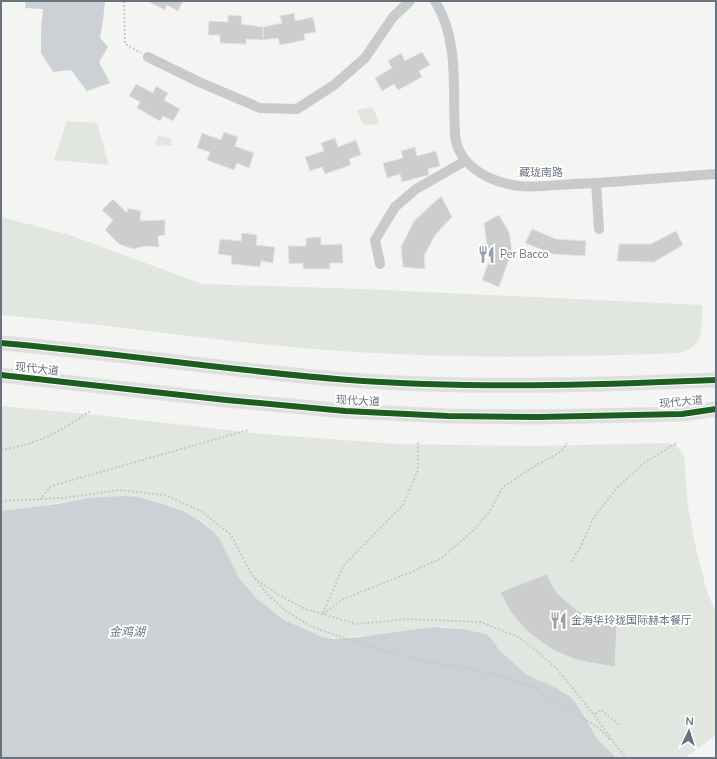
<svg xmlns="http://www.w3.org/2000/svg" width="717" height="759" font-family="'Nunito Sans','Noto Sans SC',sans-serif">
<rect width="100%" height="100%" fill="#f4f4f3"/>
<g fill="#e2e6e1">
<path d="M373 107 379 124 363 125 357 110Z"/>
<path d="M67 121 97 123 109 165 54 160Z"/>
<path d="M158 136 171 138 172 145 155 146Z"/>
<path d="M1 217 70 235 202 284 363 289 702 305C701 328 706 344 681 353 573 357 464 359 355 352 237 345 119 325 1 315Z"/>
<path d="M1 406 96 415 262 434 397 444 535 446 667 443 676 445 684 456 688 507 696 548 706 588 716 614V735L685 758H617L598 740 578 706 527 675 499 650 494 642C479 636 465 628 448 627 433 626 418 630 403 632 385 634 367 636 349 637 340 638 331 640 322 637 290 626 258 607 239 578 231 566 227 550 218 538 212 528 201 521 190 515 146 490 106 495 58 503 39 507 20 508 1 511Z"/>
</g>
<g fill="#cbd1d5">
<path d="M26 1H105L103 21 100 38 108 47 99 62 110 83 87 91 71 70 53 72 41 53V30L43 9 25 8Z"/>
<path d="M121 496 138 497 164 504 185 512 200 521 215 533 220 540 239 578 257 599 284 620 322 637 333 639 360 637 433 627 462 629 486 634 494 642 499 650 527 675 556 688 570 697 578 706 598 740 617 758H1V511L57 504 88 498Z"/>
</g>
<g fill="#cccdcd" stroke="#e4e4e3">
<path d="M147 1H183L178 11 167 5 165 10Z"/>
<path d="M294 13 295 21 313 17 316 32 304 34 305 40 280 45 278 38 263 40V27L282 23 280 16Z"/>
<path d="M228 15 242 16 241 24 263 27V40L246 39V44L220 43V35H208L209 21 228 22Z"/>
<path d="M422 52 430 65 419 71 422 77 398 90 394 84 382 91 375 78 392 68 388 61 401 53 405 61Z"/>
<path d="M136 84 153 93 156 86 168 93 164 100 180 109 173 121 163 116 160 121 137 108 140 102 129 96Z"/>
<path d="M224 132 238 137 235 146 254 153 249 168 237 163 234 170 207 160 210 152 197 148 202 133 221 140Z"/>
<path d="M335 138 338 147 356 140 361 155 349 159 351 165 325 174 322 167 310 171 305 157 324 151 321 143Z"/>
<path d="M415 147 417 156 436 151 440 166 428 169 429 175 402 182 400 174 387 178 383 163 403 158 401 151Z"/>
<path d="M441 196 452 217 435 235 424 256 425 269 403 267 401 247 414 221Z"/>
<path d="M113 199 127 213 128 208 141 211 140 221 165 220V235L158 236 159 247 145 246 133 249 119 244 105 230 113 220 102 210Z"/>
<path d="M499 215 509 232 512 251 499 287 482 280 489 261 484 223Z"/>
<path d="M532 229 556 239 586 241 585 256 553 254 525 243Z"/>
<path d="M676 231 683 245 654 262 617 261 619 244H651Z"/>
<path d="M242 233 257 235 256 245 275 247 273 263 261 261 260 267 231 264 232 256 218 254 220 239 241 241Z"/>
<path d="M321 237V245L342 244 343 263H330V269H303V263L289 264 288 246H306V238Z"/>
<path d="M547 574 554 589 561 597 578 611 593 618 617 622 615 667 576 660 553 650 532 635 523 627 510 611 500 592Z"/>
</g>
<g fill="none" stroke-linecap="round" stroke-linejoin="round">
<g stroke="#c7c8c8" stroke-width="2" stroke-dasharray="2 2" stroke-linecap="butt">
<path d="M124 1 125 44 141 53"/>
<path d="M1 450C38 444 60 432 90 411"/>
<path d="M40 500 51 486 248 430"/>
<path d="M1 501 64 498 119 490 165 495 201 511 231 535 253 577 279 595 305 609 357 624 407 619 481 622 518 637 537 651 558 670 594 715 617 747 627 758"/>
<path d="M571 562 579 550 594 517 616 489 644 463 678 442"/>
<path d="M255 579 269 596 286 611 312 627 365 645 396 654 431 663 467 668 497 675 530 686 555 700 600 729 611 741"/>
<path d="M323 613 344 565 403 505 418 470V441"/>
<path d="M323 614 343 599 411 572 440 559 474 530 491 509 502 488 528 470 562 451 567 443"/>
<path d="M595 714 601 710 619 725"/>
</g>
<g stroke="#c9cacb" stroke-width="10">
<path d="M435 1C460 42 452 88 455 134 457 162 482 178 508 184 529 189 552 185 574 184 621 182 669 177 716 174"/>
<path d="M148 57 199 82 260 108 297 109 334 85 365 58 393 17 410 1"/>
<path d="M596 183 599 229"/>
<path d="M380 264 375 240 395 207 416 189 465 161"/>
</g>
<g stroke="#dedfdf" stroke-width="15">
<path d="M1 343C117 353 232 371 349 380 471 389 594 385 716 380"/>
<path d="M1 375 226 400 345 411 448 416 538 417 682 414 716 409"/>
</g>
<defs>
<g id="cycleway">
<path d="M1 343C117 353 232 371 349 380 471 389 594 385 716 380"/>
<path d="M1 375 226 400 345 411 448 416 538 417 682 414 716 409"/>
</g>
</defs>
<use href="#cycleway" stroke="#fff" stroke-width="8"/>
<use href="#cycleway" stroke="#1b5e20" stroke-width="6"/>
</g>
<defs>
<symbol id="restaurant-bare" viewBox="-9 -9 18 18"><path d="M-5-6h1v4h1v-4h1v4h1v-4h1v5L-1.5 .5V6h-2V.5L-5-1ZM5-6V6H3V1.5H1.5Q1.5-4 5-6Z" fill="#99a0a8" stroke="#fff" stroke-width="2.5" paint-order="stroke"/></symbol>
</defs>
<g fill-rule="evenodd">
<use href="#restaurant-bare" x="474" y="242" width="25" height="25"/>
<use href="#restaurant-bare" x="546" y="608" width="25" height="25"/>
</g>
<g text-anchor="middle" dominant-baseline="central" stroke-width="4" stroke-linejoin="round" paint-order="stroke">
<g font-size="11" fill="#687380" stroke="#fff">
<text x="541" y="172">藏珑南路</text>
<text transform="translate(37 369) rotate(6)">现代大道</text>
<text transform="translate(358 401) rotate(3)">现代大道</text>
<text transform="translate(681 402) rotate(-5)">现代大道</text>
</g>
<g font-size="11" fill="#687380" stroke="#fff" text-anchor="start">
<text x="500" y="254">Per Bacco</text>
<text x="571" y="620">金海华玲珑国际赫本餐厅</text>
</g>
<g font-size="12" font-style="italic" fill="#63747d" stroke="#fff">
<text x="127" y="632">金鸡湖</text>
</g>
</g>
<rect width="717" height="759" fill="none" stroke="#687380" stroke-width="4"/>
<g transform="translate(689 731) rotate(4)" stroke="#ffffff" stroke-width="3" paint-order="stroke">
<path d="M0-3L7 15L0 10L-7 15Z" fill="#687380"/>
<text y="-6" font-size="11" font-weight="bold" text-anchor="middle" fill="#687380">N</text>
</g>
</svg>
